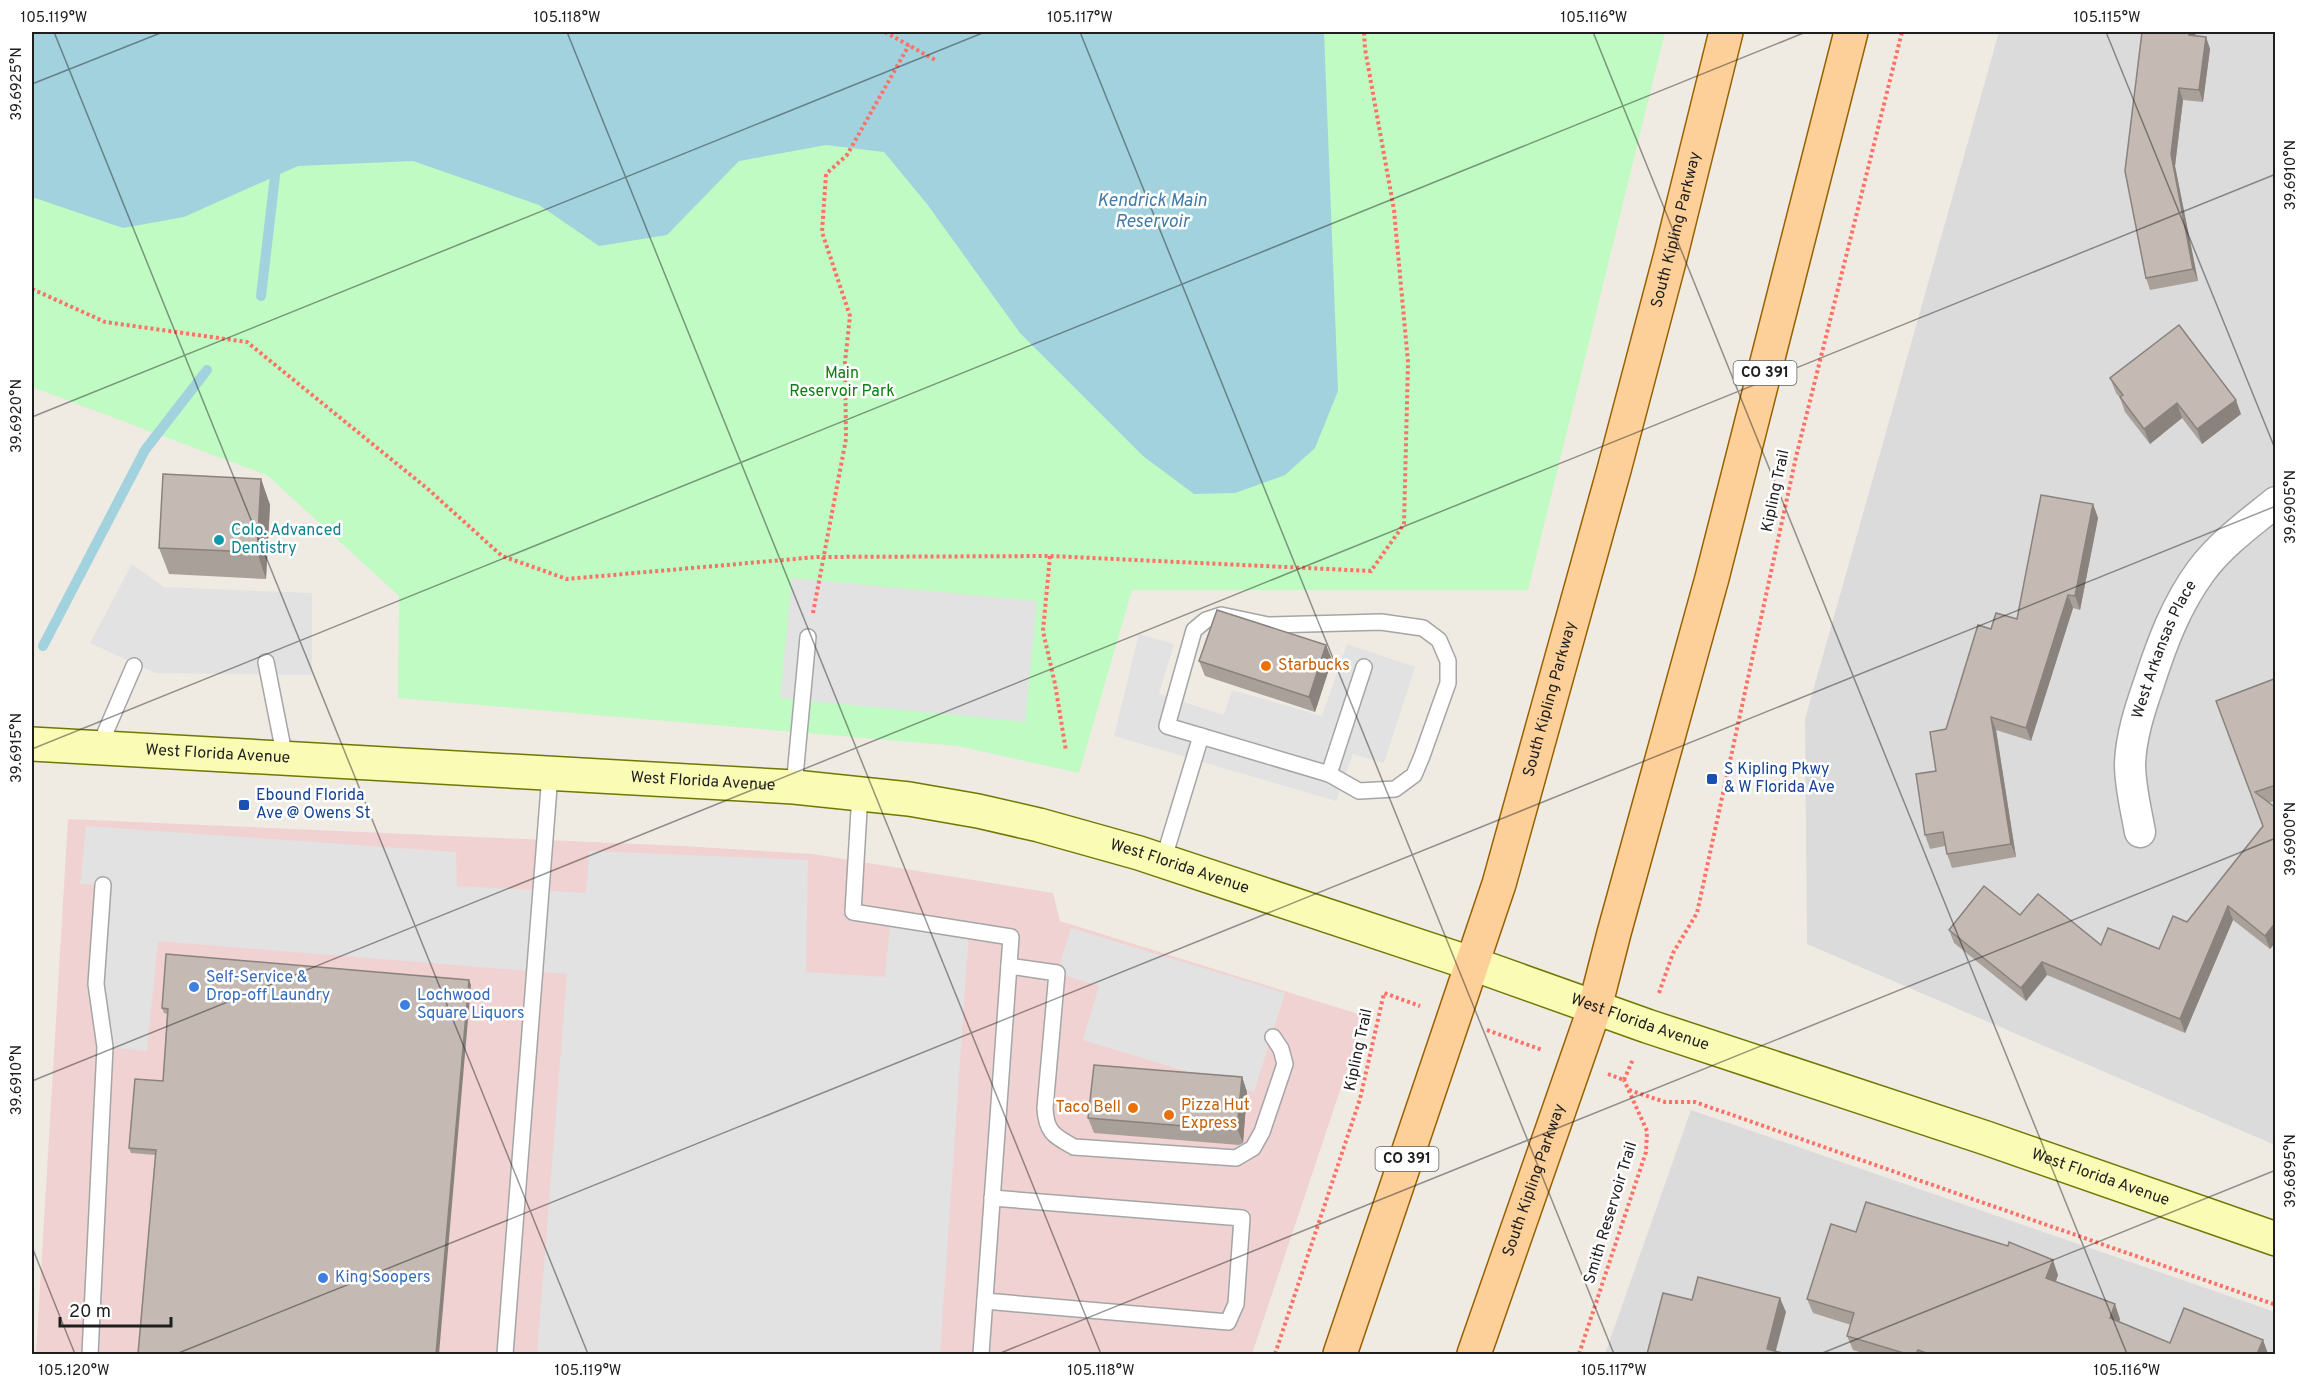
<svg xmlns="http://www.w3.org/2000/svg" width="2307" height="1386" font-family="Overpass,sans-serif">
<rect width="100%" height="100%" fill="#efebe3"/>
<g fill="#dcdbdb">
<path d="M1999 32H2275V1145L1807 944 1805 719Z"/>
<path d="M1691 1110 2275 1312V1354H1605Z"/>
</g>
<path fill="#f1d2d2" d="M68 819 682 846 813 854 1053 893 1060 921 1365 1016 1252 1354H36Z"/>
<path fill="#bffbc2" d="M32 32H1665L1528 590H1132L1079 773 958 746 398 698 399 596 267 475 32 387Z"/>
<g fill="#e2e2e2">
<path d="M132 564 164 587 312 593V675L155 673 90 643Z"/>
<path d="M792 578 1037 601 1025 722 780 698Z"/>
<path d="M1139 634 1174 644 1159 694 1224 715 1232 690 1322 716 1347 644 1415 667 1384 763 1353 754 1336 801 1114 736Z"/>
<path d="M86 826 456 852 457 886 586 893 589 851 808 860 806 972 885 977 891 918 969 930 940 1354H537L567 974 158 941 147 1051 105 1047 96 984 102 885 80 884Z"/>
<path d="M1071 928 1285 993 1254 1092 1083 1040 1099 986 1057 973Z"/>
</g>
<path fill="#a2d2de" d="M32 32H1324L1338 391 1315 448 1285 475 1235 493 1194 494 1143 456 1020 333 927 204 884 152 826 145 739 161 667 235 599 246 539 205 413 161 298 166 184 217 123 228 32 197Z"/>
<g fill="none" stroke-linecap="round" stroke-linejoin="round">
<g stroke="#a2d2de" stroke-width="10">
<path d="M261 296 275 176"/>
<path d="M43 646 145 450 207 370"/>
</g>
<defs>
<g id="lane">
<path d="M1221 615 1268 625 1381 622 1423 628 1439 640 1448 661V683L1422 756 1414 775 1395 789 1359 791 1329 774 1167 726 1194 630 1206 620Z"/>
<path d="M266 662 285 758"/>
<path d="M99 747 134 666"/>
<path d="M1329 774 1364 667"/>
<path d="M794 787 808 637"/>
<path d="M860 793 853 912 1011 937 981 1354"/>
<path d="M1163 861 1201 736"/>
<path d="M1009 966 1057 973 1045 1108C1046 1132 1054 1136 1074 1147L1236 1158 1253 1148 1262 1132 1285 1064 1281 1049 1273 1037"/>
<path d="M985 1301 1228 1322 1236 1304 1242 1218 992 1198"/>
<path d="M90 1354 105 1047 96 984 103 885"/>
<path d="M505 1354 550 774"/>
</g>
<g id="street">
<path id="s1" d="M2140 832C2136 809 2130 787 2130 764 2131 736 2140 709 2149 683 2162 643 2176 605 2201 571 2221 544 2250 523 2276 502"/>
</g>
<g id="secondary">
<path id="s2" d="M32 744 794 787 909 799 978 811 1039 825 1139 853 1473 964 1647 1026 1986 1138 2276 1239"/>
</g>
<g id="primary">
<path id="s3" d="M1340 1354 1499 884 1614 470 1671 254 1726 32"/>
<path id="s4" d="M1474 1354 1595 1007 1614 933 1712 578 1851 32"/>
</g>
</defs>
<use href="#lane" stroke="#a5a5a5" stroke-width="18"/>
<use href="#street" stroke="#a5a5a5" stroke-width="33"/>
<use href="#secondary" stroke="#6e7802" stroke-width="36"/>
<use href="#primary" stroke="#976100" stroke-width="36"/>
<g stroke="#fe7166" stroke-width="4" stroke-dasharray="3 3" stroke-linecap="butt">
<path d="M885 32 937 61"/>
<path d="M32 289 105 322 247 342 429 490 502 556 567 579 817 557 1050 556 1371 571 1404 524 1408 362 1394 210 1365 49 1364 32"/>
<path d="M1050 556 1043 631 1055 684 1066 751"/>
<path d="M813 613 846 439 845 362 850 316 822 232 826 174 847 155 909 45"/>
<path d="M1659 993 1673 953 1697 913 1796 457 1902 32"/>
<path d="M1487 1030 1542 1050"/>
<path d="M1608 1074 1624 1080"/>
<path d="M1624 1080 1633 1059"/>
<path d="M1629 1090 1665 1102H1695L2276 1305"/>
<path d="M1275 1354 1360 1099 1384 993 1420 1006"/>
<path d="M1579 1354 1646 1152 1647 1131 1624 1080"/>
</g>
<use href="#lane" stroke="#fff" stroke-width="15"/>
<use href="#street" stroke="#fff" stroke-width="30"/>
<use href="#secondary" stroke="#fafbb5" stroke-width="33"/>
<use href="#primary" stroke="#fed099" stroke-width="33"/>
</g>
<g fill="#a9a09a">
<path d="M2142 32 2206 37 2210 49 2203 102 2183 100 2175 166 2198 281 2150 290 2146 278Z"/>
<path d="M2110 378 2241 414 2202 444 2182 418 2150 444 2125 412 2120 398 2116 393Z"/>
<path d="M261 479 270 505 266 579 169 574 159 548Z"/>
<path d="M2093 504 2098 518 2080 610 2073 608 2031 741 1996 730 2016 857 1952 868 1947 854 1945 846 1930 849 1925 835 1936 771 1946 729Z"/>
<path d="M1326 645 1332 660 1315 712 1205 676 1199 661Z"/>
<path d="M2276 682V800L2269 803 2276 808V942L2270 949 2233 920 2185 1033 2047 975 2026 1001 1954 943 1949 930 2020 915 2101 945 2159 949 2187 922 2263 826 2216 701Z"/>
<path d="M471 985 156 1155 131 1153 129 1148 163 1081 167 1014 164 1013 162 1008Z"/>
<path d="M1242 1077 1247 1092 1243 1143 1239 1145 1094 1133 1088 1118Z"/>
<path d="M1856 1232 2058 1275 2056 1282 2120 1319 2119 1322 2170 1343 2263 1340 2268 1354H1866L1853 1350 1847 1336 1851 1325 1813 1313 1807 1299Z"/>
</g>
<g fill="#89827d">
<path d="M2189 32H2196L2193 47 2189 35Z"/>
<path d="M2206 37 2210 49 2203 102 2199 90Z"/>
<path d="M2179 88 2183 100 2175 166 2198 281 2193 269 2171 154Z"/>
<path d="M2236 400 2241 414 2202 444 2197 429Z"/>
<path d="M2177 403 2182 418 2150 444 2144 429Z"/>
<path d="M261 479 270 505 266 579 257 552Z"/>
<path d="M2093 504 2098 518 2080 610 2075 596Z"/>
<path d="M2068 595 2073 608 2031 741 2026 728Z"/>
<path d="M1326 645 1332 660 1315 712 1309 697Z"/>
<path d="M1991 717 1996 730 2016 857 2011 844Z"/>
<path d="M2228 906 2233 920 2185 1033 2180 1019Z"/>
<path d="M2276 922V942L2270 949 2265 936Z"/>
<path d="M2042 962 2047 975 2026 1001 2021 988Z"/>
<path d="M469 980 471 985 439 1354H436Z"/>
<path d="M1242 1077 1247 1092 1243 1143 1237 1128Z"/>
<path d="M2053 1260 2058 1275 2051 1293 2046 1278Z"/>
<path d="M1780 1298 1786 1312 1775 1354 1767 1349Z"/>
<path d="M2115 1304 2120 1319 2115 1333 2110 1318Z"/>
<path d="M2263 1340 2268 1354H2257Z"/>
</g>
<g fill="#c4bab3" stroke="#89827d" stroke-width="1.5">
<path d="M2142 32H2189V35L2206 37 2199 90 2179 88 2171 154 2193 269 2146 278 2125 171Z"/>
<path d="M2179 325 2236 400 2197 429 2177 403 2144 429 2120 397 2123 395 2110 378Z"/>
<path d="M163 474 261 479 257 552 159 548Z"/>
<path d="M2041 495 2093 504 2075 596 2068 595 2026 728 1991 717 2011 844 1947 854 1943 832 1925 835 1916 774 1936 771 1930 732 1946 729 1978 625 1991 629 1996 613 2017 619Z"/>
<path d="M1217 610 1326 645 1309 697 1199 661Z"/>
<path d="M2274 679 2276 682V785L2255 792 2276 808V922L2265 936 2228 906 2180 1019 2042 962 2021 988 1949 930 1984 886 2020 915 2038 894 2101 945 2108 928 2159 949 2173 916 2187 922 2263 826 2216 701Z"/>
<path d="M166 954 469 980 436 1354H138L156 1150 129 1148 135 1079 163 1081 168 1009 162 1008Z"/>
<path d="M1094 1065 1242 1077 1237 1128 1233 1130 1088 1118Z"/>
<path d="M1866 1202 2008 1246 2009 1242 2053 1260 2046 1278 2115 1304 2110 1318 2170 1343 2184 1308 2263 1340 2257 1354H1929L1918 1350 1916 1354H1907L1847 1336 1854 1313 1807 1299 1831 1224 1856 1232Z"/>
<path d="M1698 1277 1780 1298 1767 1349 1786 1354H1647L1663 1293 1692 1300Z"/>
</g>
<path fill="none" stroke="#1e1e1e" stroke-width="1.5" stroke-opacity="0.45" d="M54 32 588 1354M567 32 1101 1354M1080 32 1614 1354M1593 32 2127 1354M2106 32 2276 451M32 84 163 32M32 417 985 32M32 749 1806 32M32 1081 2276 174M32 1247 75 1354M176 1354 2276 506M998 1354 2276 838M1820 1354 2276 1170"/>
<circle fill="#0f9aa8" stroke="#fff" stroke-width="2" cx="219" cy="540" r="6"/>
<g fill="#e8710a" stroke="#fff" stroke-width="2">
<circle cx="1266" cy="666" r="6"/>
<circle cx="1133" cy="1108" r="6"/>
<circle cx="1169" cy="1115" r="6"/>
</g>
<g fill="#1a4fb4" stroke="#fff" stroke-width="2">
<rect x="1706" y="773" width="12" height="12" rx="3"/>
<rect x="238" y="799" width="12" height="12" rx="3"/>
</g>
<g fill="#3f7fe0" stroke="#fff" stroke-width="2">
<circle cx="194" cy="987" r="6"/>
<circle cx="405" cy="1005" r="6"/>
<circle cx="323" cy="1278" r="6"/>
</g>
<g text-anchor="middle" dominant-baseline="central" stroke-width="5" stroke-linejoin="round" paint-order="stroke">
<g fill="#fff" stroke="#626262" stroke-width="1.5">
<rect x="1733.5" y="361" width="63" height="24" rx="4.5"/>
<rect x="1375.5" y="1147" width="63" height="24" rx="4.5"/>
</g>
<g font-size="15" font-weight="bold" fill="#1e1e1e">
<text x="1765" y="373">CO 391</text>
<text x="1407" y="1159">CO 391</text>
</g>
<g font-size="16" fill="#1e1e1e" stroke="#fff">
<text stroke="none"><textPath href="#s3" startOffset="1174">South Kipling Parkway</textPath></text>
<text transform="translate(1776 491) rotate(-78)">Kipling Trail</text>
<text stroke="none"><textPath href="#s1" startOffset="189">West Arkansas Place</textPath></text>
<text stroke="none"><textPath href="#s3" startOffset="688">South Kipling Parkway</textPath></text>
<text stroke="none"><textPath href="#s2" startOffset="186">West Florida Avenue</textPath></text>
<text stroke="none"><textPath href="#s2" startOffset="672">West Florida Avenue</textPath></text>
<text stroke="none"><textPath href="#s2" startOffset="1158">West Florida Avenue</textPath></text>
<text stroke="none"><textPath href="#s2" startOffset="1644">West Florida Avenue</textPath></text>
<text transform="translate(1359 1050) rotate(-78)">Kipling Trail</text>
<text stroke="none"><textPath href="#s2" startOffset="2130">West Florida Avenue</textPath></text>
<text stroke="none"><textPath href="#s4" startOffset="184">South Kipling Parkway</textPath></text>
<text transform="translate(1611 1213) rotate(-73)">Smith Reservoir Trail</text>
</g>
<g font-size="16" fill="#087f0f" stroke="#fff">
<text x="842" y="374">Main<tspan x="842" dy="18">Reservoir Park</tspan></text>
</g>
<g font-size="16" fill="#0d838f" stroke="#fff" text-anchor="start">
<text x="231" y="531">Colo. Advanced<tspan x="231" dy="18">Dentistry</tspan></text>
</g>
<g font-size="16" fill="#c56008" stroke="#fff" text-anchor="start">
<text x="1278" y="666">Starbucks</text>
<text x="1181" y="1106">Pizza Hut<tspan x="1181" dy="18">Express</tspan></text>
<text x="1121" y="1108" text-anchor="end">Taco Bell</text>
</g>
<g font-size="16" fill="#164399" stroke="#fff" text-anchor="start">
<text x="1724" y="770">S Kipling Pkwy<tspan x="1724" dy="18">&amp; W Florida Ave</tspan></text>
<text x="256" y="796">Ebound Florida<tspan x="256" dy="18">Ave @ Owens St</tspan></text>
</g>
<g font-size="16" fill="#366cbe" stroke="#fff" text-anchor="start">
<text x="206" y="978">Self-Service &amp;<tspan x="206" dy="18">Drop-off Laundry</tspan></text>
<text x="417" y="996">Lochwood<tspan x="417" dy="18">Square Liquors</tspan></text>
<text x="335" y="1278">King Soopers</text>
</g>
<g font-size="18" font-style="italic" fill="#447aa8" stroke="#fff">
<text x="1152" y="201">Kendrick Main<tspan x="1152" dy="21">Reservoir</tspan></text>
</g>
</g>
<rect width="2307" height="1386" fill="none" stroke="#ffffff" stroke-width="66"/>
<path d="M60 1317v9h111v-9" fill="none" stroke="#1e1e1e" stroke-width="3"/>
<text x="69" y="1317" font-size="18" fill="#1e1e1e" stroke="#ffffff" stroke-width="4.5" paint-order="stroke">20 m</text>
<rect x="33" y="33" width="2241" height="1320" fill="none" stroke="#1e1e1e" stroke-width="2"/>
<g font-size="15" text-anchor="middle" fill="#1e1e1e">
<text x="54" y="22">105.119°W</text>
<text x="567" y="22">105.118°W</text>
<text x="1080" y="22">105.117°W</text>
<text x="1594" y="22">105.116°W</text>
<text x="2107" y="22">105.115°W</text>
<text transform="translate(16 84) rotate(-90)" y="5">39.6925°N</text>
<text transform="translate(2290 175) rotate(-90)" y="5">39.6910°N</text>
<text transform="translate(16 416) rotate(-90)" y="5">39.6920°N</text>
<text transform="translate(2290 507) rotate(-90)" y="5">39.6905°N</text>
<text transform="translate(16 748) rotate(-90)" y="5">39.6915°N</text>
<text transform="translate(2290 839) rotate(-90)" y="5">39.6900°N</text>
<text transform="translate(16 1080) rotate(-90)" y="5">39.6910°N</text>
<text transform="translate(2290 1171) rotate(-90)" y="5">39.6895°N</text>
<text x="74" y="1375">105.120°W</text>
<text x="588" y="1375">105.119°W</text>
<text x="1101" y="1375">105.118°W</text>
<text x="1614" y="1375">105.117°W</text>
<text x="2127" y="1375">105.116°W</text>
</g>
</svg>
